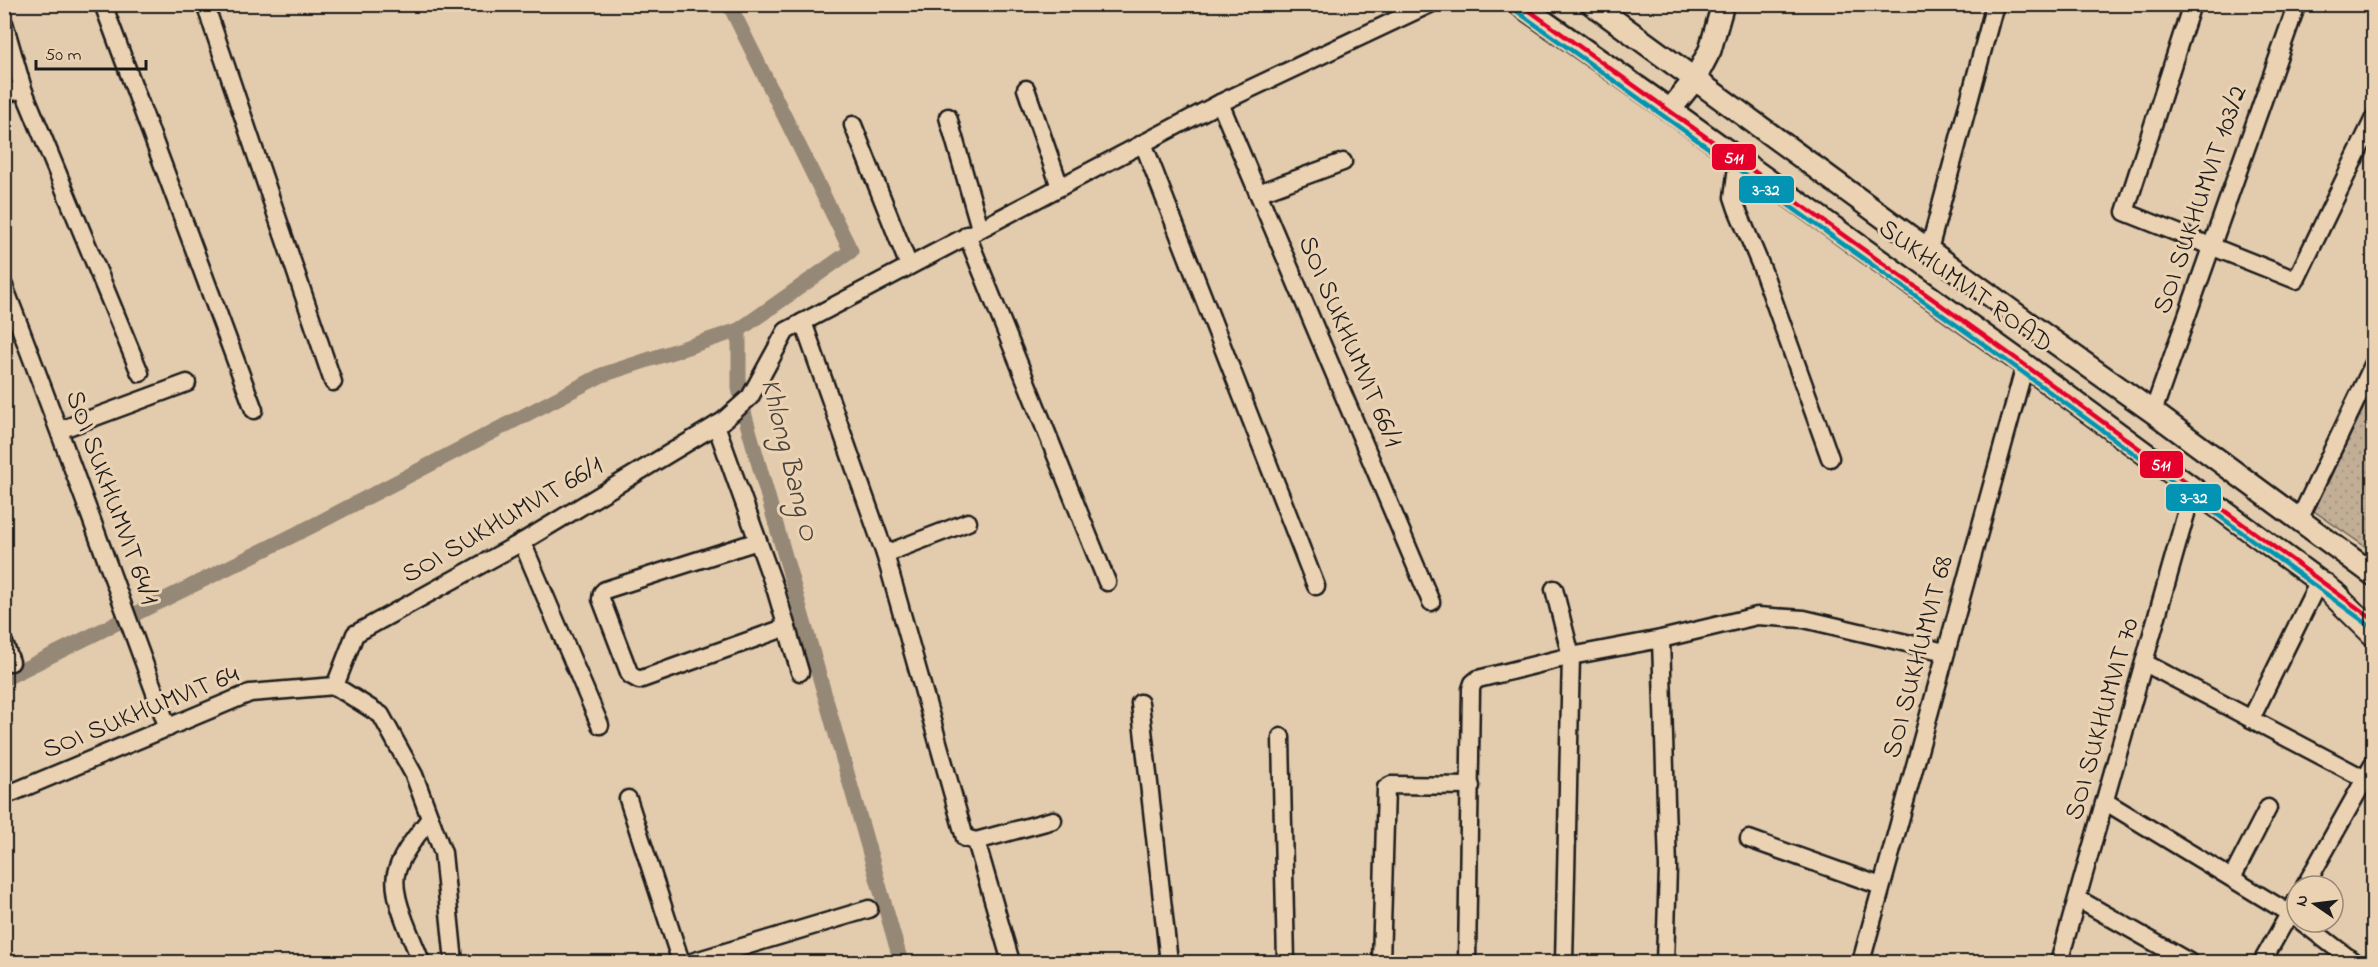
<svg xmlns="http://www.w3.org/2000/svg" width="2378" height="967" font-family="'Indie Flower',sans-serif">
<defs>
<pattern id="grass-dots" width="8" height="8" patternUnits="userSpaceOnUse" patternTransform="scale(1.5)"><rect width="8" height="8" fill="#c2ae95"/><path d="M2 2h.1M6 6h.1" fill="none" stroke="#a69580" stroke-width="1.8" stroke-linecap="round"/></pattern>
</defs>
<rect width="100%" height="100%" fill="#e3cbad"/>
<filter id="ink" filterUnits="userSpaceOnUse"><feTurbulence type="fractalNoise" baseFrequency=".0167" numOctaves="2"/><feDisplacementMap in="SourceGraphic" scale="12" xChannelSelector="R" yChannelSelector="G"/><feConvolveMatrix kernelMatrix="1 2 1 2 8 2 1 2 1" color-interpolation-filters="sRGB"/></filter>
<g filter="url(#ink)">
<path fill="url(#grass-dots)" stroke="#6f6558" stroke-width="1.5" d="M2373 388V552L2314 511Z"/>
<g fill="none" stroke-linecap="round" stroke-linejoin="round">
<g stroke="#968876" stroke-width="15">
<path d="M729 4 851 251 739 330V388L745 416 901 962"/>
<path d="M4 679 314 525 602 375 739 330"/>
</g>
<defs>
<g id="minor">
<path d="M103 4 254 410"/>
<path d="M205 4 333 382"/>
<path d="M2192 4 2125 212 2296 280 2374 118"/>
<path d="M4 23 23 89 4 94"/>
<path d="M23 89 140 373"/>
<path d="M1026 89 1060 187"/>
<path d="M1220 103 1431 602"/>
<path d="M948 117 980 228"/>
<path d="M853 125 909 266"/>
<path d="M1143 143 1316 586"/>
<path d="M1738 159 1733 197 1737 209 1763 271 1830 458"/>
<path d="M1258 193 1343 162"/>
<path d="M967 235 1107 582"/>
<path d="M1929 250 1995 4"/>
<path d="M4 286C61 432 113 580 168 728"/>
<path d="M803 322 885 554 965 838 976 841 1053 820"/>
<path d="M2153 412 2297 4"/>
<path d="M716 425 776 591 800 672"/>
<path d="M60 430 187 383"/>
<path d="M2299 520 2374 363"/>
<path d="M758 541 605 590 602 593 601 599 630 675 639 680 787 627"/>
<path d="M522 542 600 725"/>
<path d="M885 554 968 522"/>
<path d="M1554 589 1571 656 1564 962"/>
<path d="M1661 639 1668 868 1665 962"/>
<path d="M4 643 11 662"/>
<path d="M2145 663 2365 779"/>
<path d="M335 686 355 634 522 542 723 421 750 397 786 331 1220 103 1430 4"/>
<path d="M335 686 381 715 414 775 443 853 454 962"/>
<path d="M1140 703 1169 962"/>
<path d="M2251 719 2319 581"/>
<path d="M1281 737 1286 962"/>
<path d="M4 796 250 693 335 686"/>
<path d="M628 799 681 962"/>
<path d="M2106 802 2297 918"/>
<path d="M1749 839 1881 886"/>
<path d="M976 841 1011 962"/>
<path d="M2232 878 2268 808"/>
<path d="M2305 886 2374 763"/>
<path d="M2078 899 2189 962"/>
<path d="M2302 922 2354 962"/>
<path d="M421 962C413 939 391 898 396 874 401 853 418 835 430 818"/>
<path d="M692 962 869 909"/>
<path d="M1381 962 1386 788 1391 785 1471 786"/>
<path d="M1467 962 1471 689 1473 683 1478 679 1571 656 1661 639 1757 616 1804 619 1945 652"/>
<path d="M1861 962 2025 365"/>
<path d="M2059 962 2193 489"/>
<path d="M2262 962 2297 900"/>
</g>
<g id="major">
<path d="M1519 4 1670 110 2025 365 2339 596"/>
<path d="M1592 4 2043 334 2153 412 2374 575"/>
<path d="M1670 110 1695 79 1710 50 1723 4"/>
</g>
<path id="highway" d="M2325 586 2374 634"/>
</defs>
<use href="#minor" stroke="#1c1c1c" stroke-width="21"/>
<use href="#major" stroke="#1c1c1c" stroke-width="26"/>
<use href="#highway" stroke="#1c1c1c" stroke-width="28"/>
<use href="#minor" stroke="#ebd2b3" stroke-width="16"/>
<use href="#major" stroke="#ebd2b3" stroke-width="21"/>
<use href="#highway" stroke="#ebd2b3" stroke-width="24"/>
<defs>
<path id="bus-1" d="M1520 4 2025 365 2374 620"/>
<path id="bus-2" d="M1515 10 2021 371 2370 626"/>
</defs>
<use href="#bus-1" stroke="#ebd2b3" stroke-width="9"/>
<use href="#bus-2" stroke="#ebd2b3" stroke-width="9"/>
<use href="#bus-1" stroke="#e4002b" stroke-width="4.5"/>
<use href="#bus-2" stroke="#0494b3" stroke-width="4.5"/>
</g>
</g>
<g text-anchor="middle" dominant-baseline="central" stroke-width="6" stroke-linejoin="round" paint-order="stroke">
<g font-size="27" fill="#1c1c1c" stroke="#ebd2b3">
<text transform="translate(2201 200) rotate(-71)">SOI SUKHUMVIT 103/2</text>
<text transform="translate(1965 287) rotate(36)">SUKHUMVIT ROAD</text>
<text transform="translate(1349 342) rotate(67)">SOI SUKHUMVIT 66/1</text>
<text transform="translate(111 498) rotate(70)">SOI SUKHUMVIT 64/1</text>
<text transform="translate(503 521) rotate(-30)">SOI SUKHUMVIT 66/1</text>
<text transform="translate(1919 657) rotate(-75)">SOI SUKHUMVIT 68</text>
<text transform="translate(141 713) rotate(-22)">SOI SUKHUMVIT 64</text>
<text transform="translate(2103 719) rotate(-74)">SOI SUKHUMVIT 70</text>
</g>
<g font-size="28" font-style="italic" fill="#47423c" stroke="#ebd2b3">
<text transform="translate(788 460) rotate(76)">Khlong Bang O</text>
</g>
</g>
<g stroke="#ebd2b3" stroke-width="2">
<rect x="1711" y="143" width="46" height="28" rx="6" fill="#e4002b"/>
<rect x="1738" y="175" width="57" height="29" rx="6" fill="#0494b3"/>
<rect x="2139" y="450" width="45" height="29" rx="6" fill="#e4002b"/>
<rect x="2165" y="483" width="57" height="29" rx="6" fill="#0494b3"/>
</g>
<g font-size="16" text-anchor="middle" font-weight="bold" fill="#fff">
<text x="1734" y="163">511</text>
<text x="1766" y="195">3-32</text>
<text x="2161" y="470">511</text>
<text x="2194" y="503">3-32</text>
</g>
<rect width="2378" height="967" fill="none" stroke="#ebd2b3" stroke-width="24"/>
<rect x="12" y="12" width="2354" height="943" fill="none" stroke="#1c1c1c" stroke-width="2" filter="url(#ink)"/>
<g transform="translate(2315 904) rotate(284)"><circle r="28" fill="#ebd2b3" stroke="#988977" stroke-width="1.5"/>
<path d="M0-4.5L10 22L0 15L-10 22Z" fill="#1c1c1c"/>
<text y="-9" font-size="16" font-weight="bold" text-anchor="middle" fill="#1c1c1c">N</text>
</g>
<path d="M36 60v9h110v-9" fill="none" stroke="#1c1c1c" stroke-width="3"/>
<text x="45" y="60" font-size="18" fill="#1c1c1c" stroke="#ebd2b3" stroke-width="4.5" paint-order="stroke">50 m</text>
</svg>
